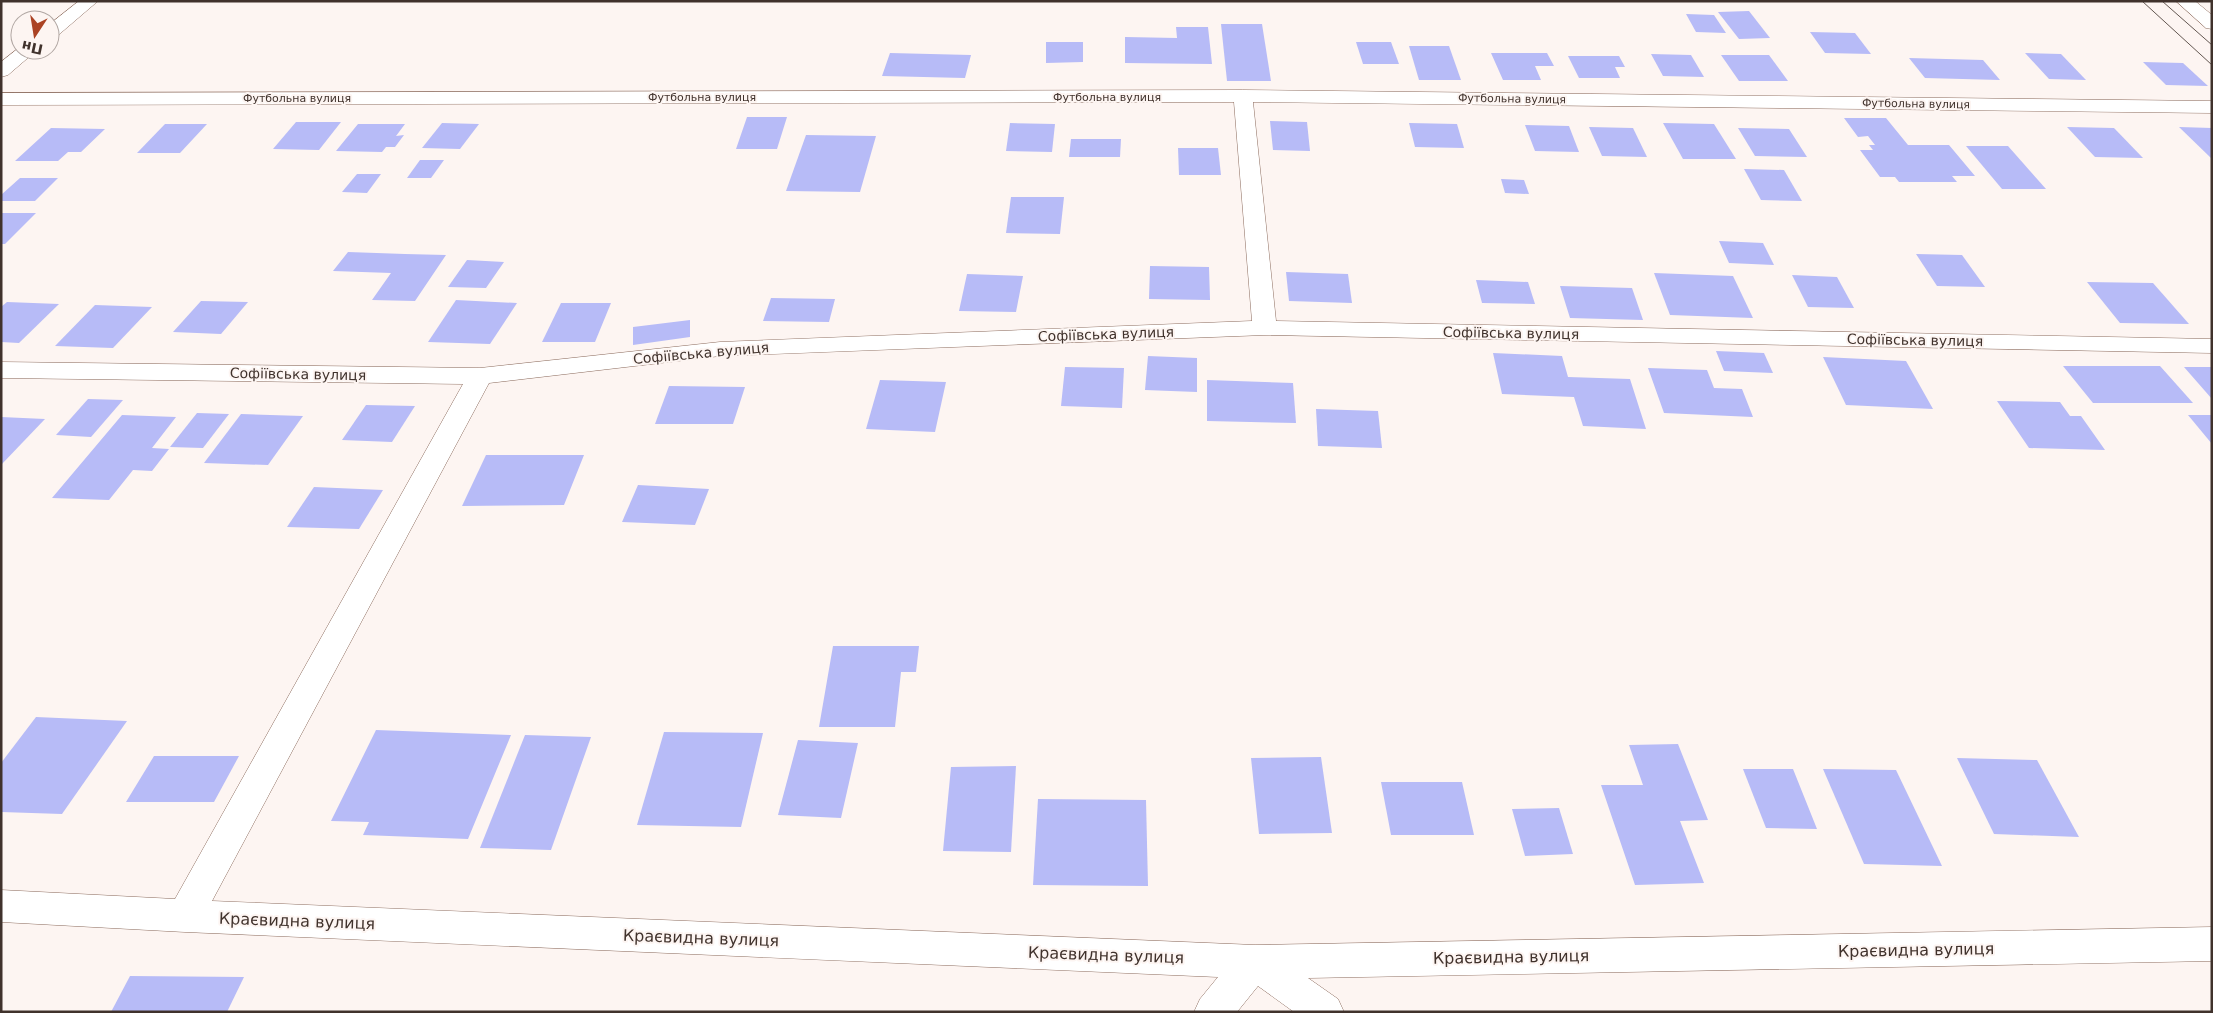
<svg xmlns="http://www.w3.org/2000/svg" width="2213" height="1013" font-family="'DejaVu Sans',sans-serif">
<rect width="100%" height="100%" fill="#fdf5f2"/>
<g fill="#b7bbf7">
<path d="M1749 11 1770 38 1739 39 1718 12Z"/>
<path d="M1686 14 1714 15 1726 33 1696 32Z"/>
<path d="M1221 24H1262L1271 81H1227Z"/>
<path d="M1176 27H1208L1212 64 1125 63V37L1177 38Z"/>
<path d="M1810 32 1855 33 1871 54 1825 53Z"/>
<path d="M1046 42H1083V62L1046 63Z"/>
<path d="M1356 42H1391L1399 64H1363Z"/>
<path d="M1409 46H1449L1461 80H1419Z"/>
<path d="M890 53 971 55 965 78 882 76Z"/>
<path d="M1491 53H1547L1554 66H1535L1541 80H1503Z"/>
<path d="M2025 53 2061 54 2086 80 2049 79Z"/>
<path d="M1651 54 1691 55 1704 77 1663 76Z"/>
<path d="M1721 55H1769L1788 81H1739Z"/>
<path d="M1568 56H1619L1625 67H1615L1620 78H1579Z"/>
<path d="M1909 58 1983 60 2000 80 1925 78Z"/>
<path d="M2143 62 2183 63 2208 86 2166 85Z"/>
<path d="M747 117H787L777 149H736Z"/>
<path d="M1844 118H1886L1908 145H1949L1975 176H1952L1957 182H1899L1895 177H1880L1860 150H1873L1869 145H1875L1868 136 1858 137Z"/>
<path d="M1270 121 1307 122 1310 151 1273 150Z"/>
<path d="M296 122H341L319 150 273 149Z"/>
<path d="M442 123 479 124 460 149 422 148Z"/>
<path d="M1010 123 1055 124 1052 152 1006 151Z"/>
<path d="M1409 123 1457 124 1464 148 1415 147Z"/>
<path d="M1663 123 1714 124 1736 159H1683Z"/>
<path d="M165 124H207L180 153H137Z"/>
<path d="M358 124H405L396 136 404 135 395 147H386L382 152 336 151Z"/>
<path d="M1525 125 1569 126 1579 152 1535 151Z"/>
<path d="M1589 127 1633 128 1647 157 1602 156Z"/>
<path d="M2067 127 2114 128 2143 158 2095 157Z"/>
<path d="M2179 127 2212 128V159Z"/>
<path d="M51 128 105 129 81 152H68L58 161H15Z"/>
<path d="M1738 128 1789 129 1807 157 1755 156Z"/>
<path d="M806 135 876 136 860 192 786 191Z"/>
<path d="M1071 139H1121L1120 157H1069Z"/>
<path d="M1966 146H2008L2046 189H2002Z"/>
<path d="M1178 148H1218L1221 175H1179Z"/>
<path d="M420 160H444L431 178H407Z"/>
<path d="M1744 169 1784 170 1802 201 1761 200Z"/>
<path d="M357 174H381L367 193 342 192Z"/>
<path d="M20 178H58L35 201H1V195Z"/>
<path d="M1501 179 1524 180 1529 194 1505 193Z"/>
<path d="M1011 197H1064L1060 234 1006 233Z"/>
<path d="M1 213H36L5 244H1Z"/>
<path d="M1719 241 1763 243 1774 265 1729 263Z"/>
<path d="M348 252 405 254 446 255 415 301 372 300 391 273 333 271Z"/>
<path d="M1916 254 1962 255 1985 287 1937 286Z"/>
<path d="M467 260 504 262 486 288 448 287Z"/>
<path d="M1150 266 1209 267 1210 300 1149 299Z"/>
<path d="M1286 272 1348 274 1352 303 1289 301Z"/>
<path d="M1654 273 1733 276 1753 318 1670 315Z"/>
<path d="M967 274 1023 276 1016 312 959 311Z"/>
<path d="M1792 275 1837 277 1854 308 1808 307Z"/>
<path d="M1476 280 1528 282 1535 304 1482 303Z"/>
<path d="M2087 282 2153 283 2189 324 2120 323Z"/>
<path d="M1560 286 1632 288 1643 320 1570 318Z"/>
<path d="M771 298 835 299 829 322 763 321Z"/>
<path d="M456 300 517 303 490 344 428 342Z"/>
<path d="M201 301 248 302 221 334 173 332Z"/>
<path d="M7 302 59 304 19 343 1 342V307Z"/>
<path d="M561 303H611L595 342H542Z"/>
<path d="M95 305 152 307 113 348 55 346Z"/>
<path d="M690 320V337L633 345V327Z"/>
<path d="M1716 351 1764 353 1773 373 1724 371Z"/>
<path d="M1493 353 1562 356 1568 377 1630 379 1646 429 1583 426 1574 397 1502 394Z"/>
<path d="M1148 356 1197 358V392L1145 390Z"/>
<path d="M1823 357 1906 361 1933 409 1846 405Z"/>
<path d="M2063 366H2160L2193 403H2093Z"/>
<path d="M1065 367 1124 368 1122 408 1061 406Z"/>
<path d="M2184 367H2212V399Z"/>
<path d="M1648 368 1707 370 1714 388 1742 389 1753 417 1664 413Z"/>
<path d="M880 380 946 382 935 432 866 429Z"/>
<path d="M1207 380 1293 383 1296 423 1207 421Z"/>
<path d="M669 386 745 387 733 424H655Z"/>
<path d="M88 399 123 400 91 437 56 435Z"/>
<path d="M1997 401 2060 402 2070 416H2081L2105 450 2029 448Z"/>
<path d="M366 405 415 406 392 442 342 440Z"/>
<path d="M1316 409 1378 411 1382 448 1318 446Z"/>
<path d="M197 413 229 414 203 448 170 447Z"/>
<path d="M241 414 303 416 268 465 204 463Z"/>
<path d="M122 415 176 417 152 448 169 449 152 471 133 470 109 500 52 498Z"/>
<path d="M2188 415H2212V444Z"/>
<path d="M1 417 45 419 1 465Z"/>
<path d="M486 455H584L564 505 462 506Z"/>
<path d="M638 485 709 489 695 525 622 522Z"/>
<path d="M314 487 383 490 359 529 287 527Z"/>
<path d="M833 646H919L916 672H901L895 727H819Z"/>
<path d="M36 717 127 721 62 814 1 812V763Z"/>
<path d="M376 730 511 735 468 839 363 835 369 822 331 821Z"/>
<path d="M664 732 763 733 741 827 637 825Z"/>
<path d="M525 735 591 737 551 850 480 848Z"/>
<path d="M798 740 858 743 841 818 778 815Z"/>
<path d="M1678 744 1708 820 1680 821 1704 883 1635 885 1601 785H1643L1629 745Z"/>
<path d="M154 756H239L214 802H126Z"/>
<path d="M1321 757 1332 833 1259 834 1251 758Z"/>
<path d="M1957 758 2037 760 2079 837 1994 834Z"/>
<path d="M1016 766 1011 852 943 851 951 767Z"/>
<path d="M1743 769H1793L1817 829 1766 828Z"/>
<path d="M1823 769 1896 770 1942 866 1864 864Z"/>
<path d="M1381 782H1462L1474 835H1391Z"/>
<path d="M1038 799 1146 800 1148 886 1033 885Z"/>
<path d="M1559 808 1573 854 1525 856 1512 809Z"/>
<path d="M130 976 244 977 227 1012H111Z"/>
</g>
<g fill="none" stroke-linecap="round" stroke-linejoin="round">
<defs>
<g id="minor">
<path d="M79 1H98L56 37 50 38V24Z"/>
<path d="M20 47V50H37L8 75 1 77V62Z"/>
<path d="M1243 90 2212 101V113L1253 102 1276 321 2212 339V353L1265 335 720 356 489 383 212 901 1255 945 2212 927V961L1308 978 1338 999 1344 1012H1294L1258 986 1237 1012H1194L1200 999 1218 977 185 932 1 922V890L175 899 463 384 1 378V362L480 368 720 342 1252 321 1234 102 1 105V93Z"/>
</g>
<path id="secondary" d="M2176 1H2195L2212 15V29L2206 28Z"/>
</defs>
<use href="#minor" stroke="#8c6c5e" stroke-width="1"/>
<use href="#secondary" stroke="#8c6c5e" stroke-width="1"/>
<use href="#minor" fill="#fff" fill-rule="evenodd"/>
<use href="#secondary" fill="#fff" fill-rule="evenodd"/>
<g stroke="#635751" stroke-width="1">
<path d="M2142 1 2212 65"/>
<path d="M2162 1 2212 45"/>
</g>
</g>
<g text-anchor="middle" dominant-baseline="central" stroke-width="4" stroke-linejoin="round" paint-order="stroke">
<g font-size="11" fill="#40322c" stroke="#fdf5f2">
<text x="702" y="97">Футбольна вулиця</text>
<text x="1107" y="97">Футбольна вулиця</text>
<text x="297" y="98">Футбольна вулиця</text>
<text transform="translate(1512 99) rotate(1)">Футбольна вулиця</text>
<text transform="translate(1916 104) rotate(1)">Футбольна вулиця</text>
</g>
<g font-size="14" fill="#40322c" stroke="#fdf5f2">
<text transform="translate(1511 333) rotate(1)">Софіївська вулиця</text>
<text transform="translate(1106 334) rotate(-2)">Софіївська вулиця</text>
<text transform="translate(1915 340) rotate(1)">Софіївська вулиця</text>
<text transform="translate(701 353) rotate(-5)">Софіївська вулиця</text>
<text transform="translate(298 374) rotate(1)">Софіївська вулиця</text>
</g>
<g font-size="16" fill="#40322c" stroke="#fdf5f2">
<text transform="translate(297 921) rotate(2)">Краєвидна вулиця</text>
<text transform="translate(701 938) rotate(2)">Краєвидна вулиця</text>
<text transform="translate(1916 950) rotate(-1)">Краєвидна вулиця</text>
<text transform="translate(1106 955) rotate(2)">Краєвидна вулиця</text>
<text transform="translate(1511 957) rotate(-1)">Краєвидна вулиця</text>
</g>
</g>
<rect width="2213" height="1013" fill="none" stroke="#40322c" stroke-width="5"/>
<g transform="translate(35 35) rotate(192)"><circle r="24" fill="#fdf5f2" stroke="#b1a7a3"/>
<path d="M0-4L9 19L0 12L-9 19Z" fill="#ab4324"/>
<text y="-8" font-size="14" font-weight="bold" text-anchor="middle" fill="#40322c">Пн</text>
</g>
</svg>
